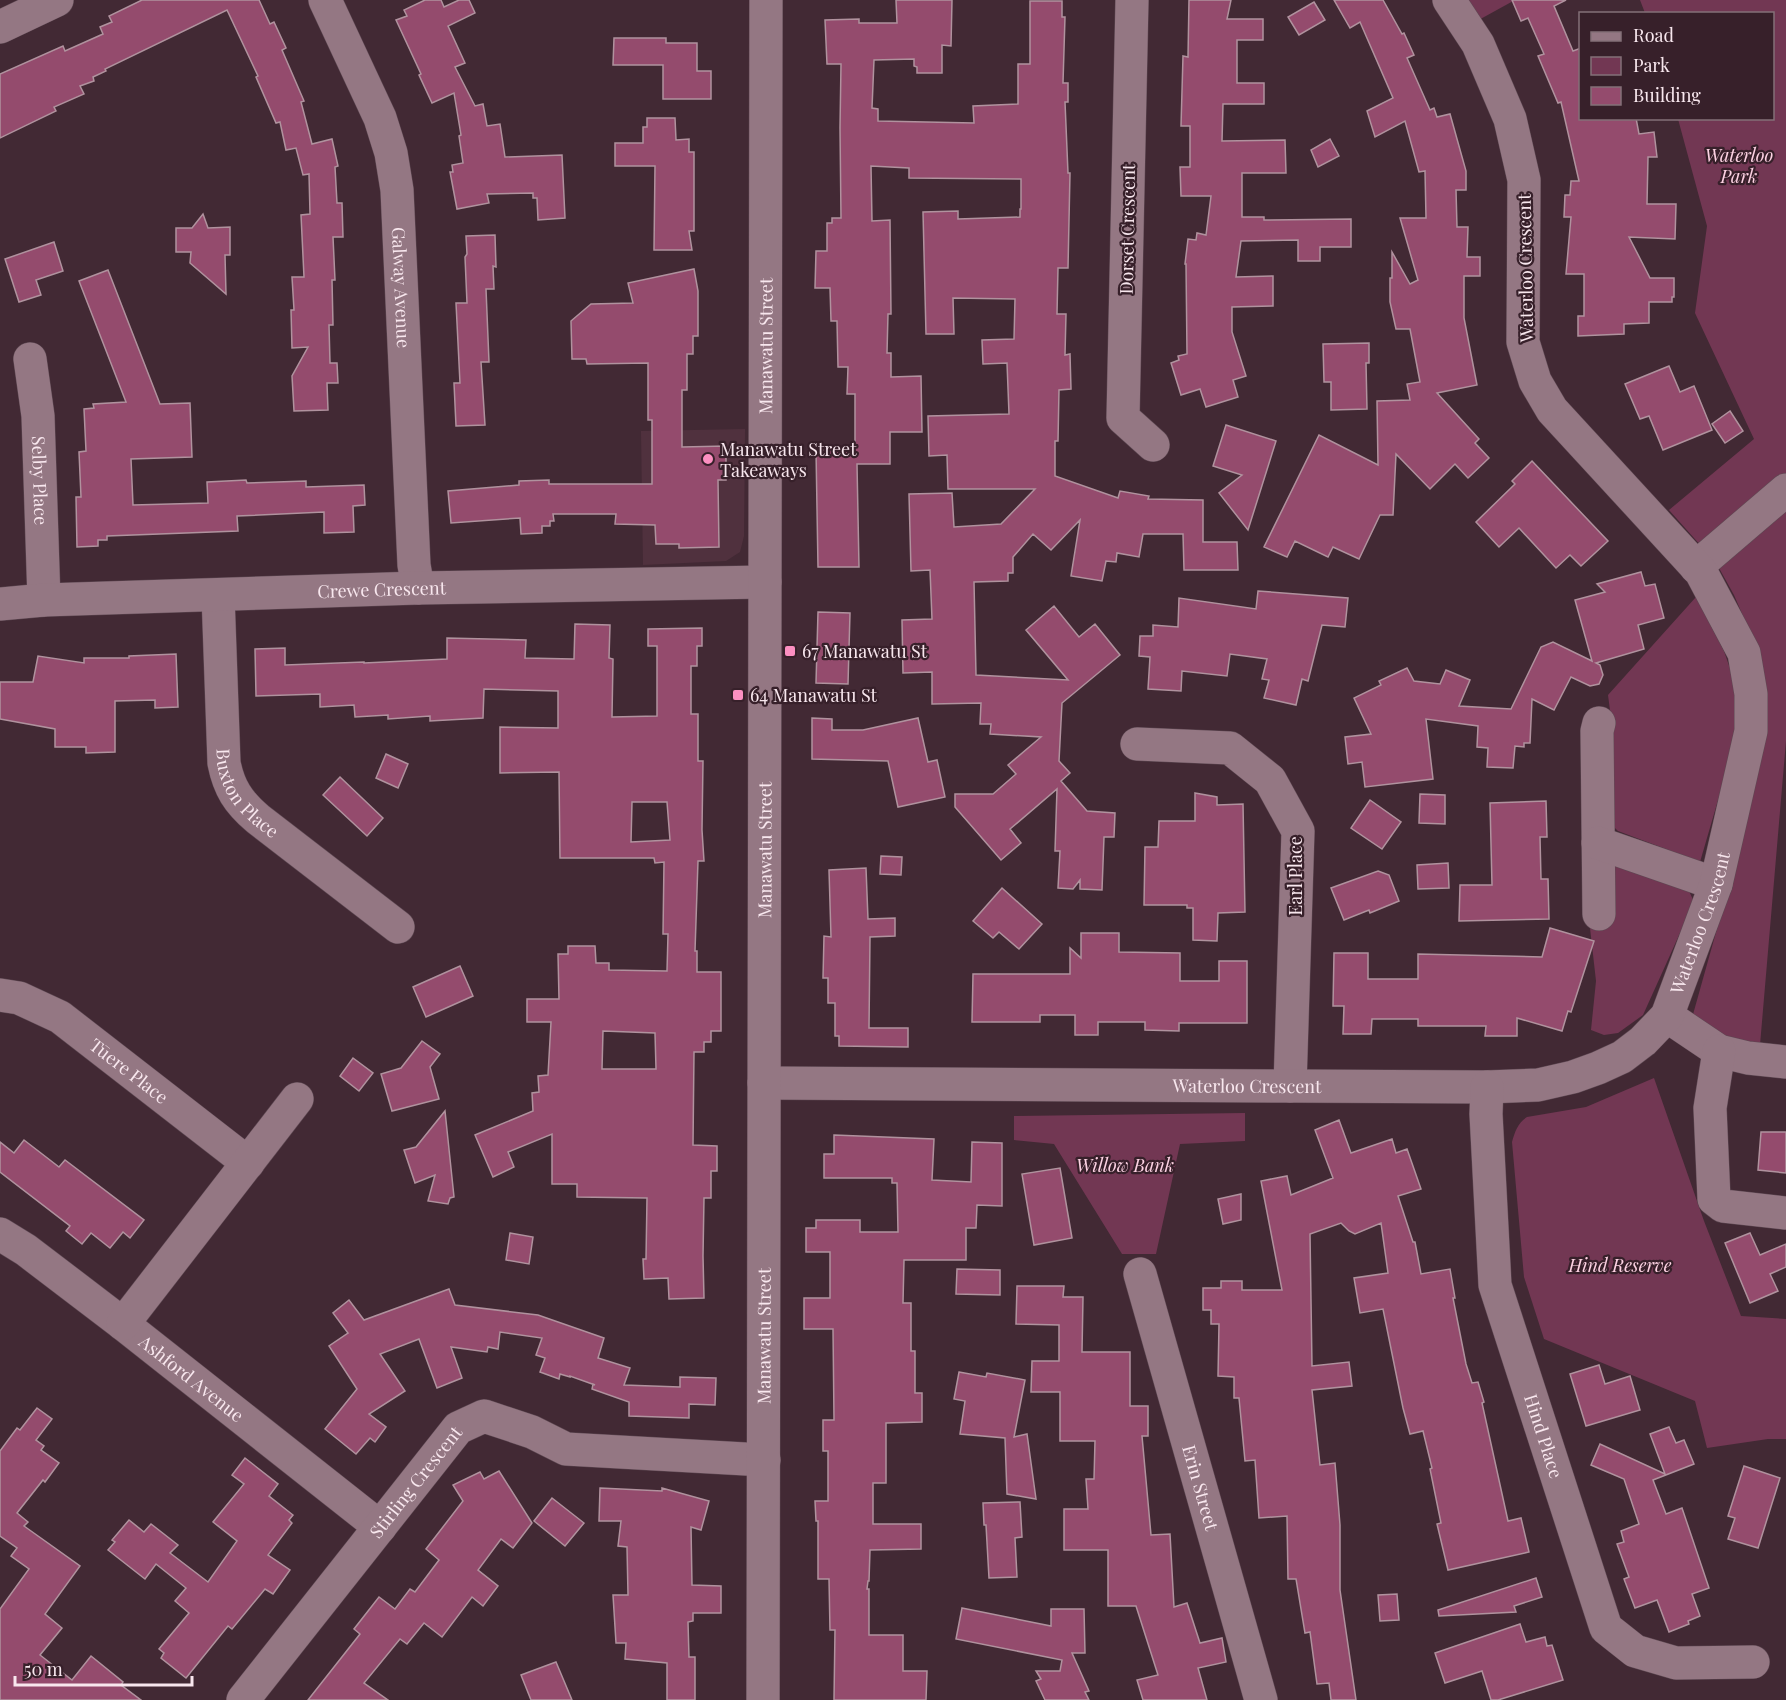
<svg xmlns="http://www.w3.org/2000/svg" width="1786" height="1700" font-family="'Playfair Display',serif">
<rect width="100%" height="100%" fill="#422934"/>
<path fill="#50313e" d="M745 429 744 536 740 552 726 561 643 565 641 431Z"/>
<g fill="#723753">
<path d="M1460 0H1515L1475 22Z"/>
<path d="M1640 0H1786V477L1702 547 1669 510 1754 439 1695 313 1707 226 1678 119 1772 118V14L1645 13Z"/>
<path d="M1786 497V741L1760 1045H1737L1692 1018 1727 893 1761 658 1734 595 1714 559Z"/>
<path d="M1696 597 1724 651 1736 686 1737 735 1700 862 1618 831 1611 824V718L1608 695Z"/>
<path d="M1616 866 1689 891 1694 902 1643 1015 1618 1033 1604 1035 1591 1030 1596 981 1590 928 1610 872Z"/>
<path d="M1654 1078 1704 1221 1741 1316 1786 1319V1439H1768L1707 1448 1695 1401 1544 1339 1524 1277 1512 1142C1515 1131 1518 1123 1527 1117L1586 1107Z"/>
<path d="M1245 1113V1141L1180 1144 1156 1254H1122L1054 1144 1014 1140V1116Z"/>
</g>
<g fill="#944b6d" stroke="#b0929e" stroke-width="1.5" fill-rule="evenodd">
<path d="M142 0H259L270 24 274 22 286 48 282 50 304 101 301 102 312 144 332 139 338 166 335 167 337 203H342L343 237H333L335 280H332L333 325H329L330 363H337L338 383H327L328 410 294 411 292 376 308 347 292 348 291 310H294L292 277H304L301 215 310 214 309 174 303 175 296 148 286 150 280 122 276 123 256 77 258 76 227 10 105 69 106 71 93 77 94 81 80 86 84 94 54 107 56 111 0 138V74L63 46 65 51 103 34 100 27 112 22 109 16Z"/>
<path d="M425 0H441L444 7 459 0H469L475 13 448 26 465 63 455 67 475 106 483 104 487 126 500 124 505 157 562 155 565 218 538 220 537 198H533V193L487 194 489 203 457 209 450 172H453L452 165 463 163 459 136 461 135 454 93 432 103 419 75 421 74 396 20 407 16 404 10Z"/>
<path d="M896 0H952L951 46 942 45V73H917V67L914 66V59L874 60 872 108 878 109V121L974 123 973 106 1018 104V64H1030V1H1062V17H1065L1063 83H1068V102H1065L1068 173H1070L1068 268H1058L1057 314H1066L1065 355 1070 354 1071 389 1059 390 1058 441H1055V476L1118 498 1120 491 1149 496 1148 499 1203 500V542H1237L1238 570H1184L1183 534H1143L1139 557 1117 553 1116 562 1106 561 1102 581 1071 576 1080 520 1051 550 1033 534 1013 557V573H1008V581L974 582 976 675 1068 680 1026 630 1054 606 1079 637 1095 624 1120 655 1062 703 1059 761 1070 773 1061 781 1087 811 1115 813 1114 837H1104L1102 890 1080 889V880L1073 889 1058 888 1060 851H1055L1057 789 1010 829 1021 843 1001 860 955 807V794H993L1016 774 1008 765 1041 737 990 734 991 724H980L981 703 932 704V672L903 673 902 620 932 619 930 570 911 571 909 494 952 493 954 527 1001 524 1035 489H948L947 455 929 456 928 416 1009 414 1007 363 983 364 982 340 1014 339 1015 299 953 298 954 334H926L923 212 958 211V219L1020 217V209H1021V179L909 178V168L871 166 872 221 890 220 891 314H888L887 353H891V377L921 376 922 432H890V464H857L859 567H818L816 450H855V394H847L848 367H838L837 321H831L830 288H815L816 251H827V223H832V218H841L840 128 841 64H827L825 20 859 19V23H897Z"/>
<path d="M1189 0H1231L1227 19H1263V40H1237V83H1264V104H1223L1222 141 1285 140 1286 173H1242V217H1264V220L1351 219V247H1320V261H1298V240L1241 241 1236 277 1273 276V306L1232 307V332L1246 376 1233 380 1238 397 1206 407 1200 389 1181 395 1171 363 1179 360 1178 356 1187 354 1186 264H1185L1188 239 1196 240 1197 233 1206 235 1211 196H1181L1180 167H1190V126H1181L1183 56 1188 57Z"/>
<path d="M1334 0H1383L1402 34 1404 33 1414 55 1407 58 1430 110 1434 108 1437 117 1450 114 1466 171V190H1456L1457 227H1468L1467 257H1480V276H1464V318L1477 385 1437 393 1479 439 1475 443 1489 458 1468 478 1455 464 1430 489 1396 454 1393 515H1380L1359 559 1333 547 1328 557 1295 541 1287 557 1264 547 1319 435 1378 465 1377 401 1410 400 1407 384 1420 382 1410 329H1396L1390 302V278H1392V252L1410 284 1418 280 1400 218H1426L1425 171 1419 172 1405 121 1375 137 1367 111 1393 98 1360 22 1350 28Z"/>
<path d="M1512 0H1566L1554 6 1573 51 1581 48V118H1636L1639 134 1654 132 1657 157H1648L1647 204H1676L1675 239 1629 237 1650 278H1674V297H1672V302H1649V323L1624 324V334L1578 336V316H1584V274H1566L1571 217H1564L1565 195H1570L1571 181H1579L1561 102 1558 103 1538 56 1544 54 1528 18 1521 21Z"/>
<path d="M1314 2 1325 20 1299 35 1288 17Z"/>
<path d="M614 38H666V43H697V71H711V99H663V65H613Z"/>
<path d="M647 118H675L676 140 689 139V152H694V231H689L692 250H654L655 166H615V143H643V127H647Z"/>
<path d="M1330 139 1339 156 1318 167 1311 150Z"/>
<path d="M203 214 208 228 230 227V255H225L226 294 190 263 191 252H176V228H192Z"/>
<path d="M495 235 496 267 493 266 494 289H486L489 362H481L485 425 456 426 454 383H460L456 303H467L465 257 467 254 466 236Z"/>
<path d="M54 242 63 271 36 280 41 295 19 302 5 259Z"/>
<path d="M694 269 698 291V336H693V354H687V390H682V447L726 446V480H718L719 547 679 548V544H656L655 525 615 524 616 514H553L554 521H550V526H542V533L521 534 520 518 451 523 448 491 519 485V481L549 480V484H652V420H648V363L587 364 586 359H572L571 321 591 304 633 303 628 283Z"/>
<path d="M108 270 160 404 190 403 192 457 131 459 133 505 208 503 207 482 246 480 247 483 306 481V487L364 485 365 505 353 506 354 532 324 533V512L237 516 238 531 107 536V540H98V546L77 547 76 497H81L79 452 86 451 84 409 94 408 93 404 126 402 79 281Z"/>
<path d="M1369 343V363H1366L1367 409 1331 410V382H1324L1323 344Z"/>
<path d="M1669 366 1680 392 1694 386 1712 430 1663 450 1649 416 1640 419 1625 384Z"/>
<path d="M1730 411 1743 431 1725 443 1712 424Z"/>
<path d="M1226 425 1276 441 1248 530 1219 493 1242 475 1213 466Z"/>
<path d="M1532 461 1608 541 1581 566 1570 555 1556 568 1519 528 1499 547 1476 522 1515 484 1512 481Z"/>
<path d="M1641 572 1645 586 1655 584 1664 618 1638 625 1644 649 1596 663 1600 665 1603 675 1599 684 1590 686 1571 677 1554 710 1532 699 1530 743H1524V747L1515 746 1513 768 1487 767 1488 748 1477 747 1478 726 1426 719 1433 779 1365 787 1362 762 1348 764 1345 737 1371 734 1354 698 1381 685 1379 681 1407 668 1414 681 1440 684 1446 670 1470 680 1459 706 1511 709 1541 647 1553 642 1592 661 1575 600 1605 592 1597 584Z"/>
<path d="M1258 591 1348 598 1345 627 1322 625 1308 681 1302 679 1296 705 1264 698 1269 680 1262 679 1267 659 1230 654 1227 676 1182 671 1181 691 1148 689 1150 657 1139 656 1140 636H1153V625L1178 627 1179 598 1256 609Z"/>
<path d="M818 612 850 613 848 684 816 683Z"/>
<path d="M575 624 610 625 609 658 613 659 612 717 657 716V646H648V629L702 628V646H697V666H691V714H698V761H703L702 830 704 861H698L695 951H697V972H721V1031H711V1042H704V1052H694L693 1145 717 1146V1171H711V1198H704L703 1256 704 1298 669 1299 668 1278 644 1279 643 1259H646L647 1198 577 1197V1184H552V1134L508 1152 514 1167 493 1177 475 1135 533 1111 532 1093 539 1092 538 1076 548 1075 551 1022H527V999H559L558 954H568V946H595L596 963H609V970L667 971 668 934H663L664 862 655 863 654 858H560L559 772 500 773V727L558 728V691L484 689 483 718 430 721V716L388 719V715L355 717 354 705 320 707V694L256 696 255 649 285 648V665L364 662V663L447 659V638L526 640 525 658 574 659ZM632 802H667L670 840 631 842ZM603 1031 655 1033 656 1069H602Z"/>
<path d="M176 654 178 707 155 708V700L115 701V752L86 753V747H55V729L0 719V682H33L38 656 84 663V658H129V656Z"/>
<path d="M812 718 832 719V730H863L918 718 928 762 937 760 945 797 898 807 888 761 812 759Z"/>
<path d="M386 754 408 764 398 788 376 778Z"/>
<path d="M340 777 383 818 367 836 323 795Z"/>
<path d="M1195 793 1217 797V805L1243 804 1245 912 1218 913 1217 941 1193 940V908H1187V905H1144L1145 847H1158L1159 821H1195Z"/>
<path d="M1420 794 1445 795V824L1419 823Z"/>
<path d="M1370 800 1401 822 1382 849 1351 828Z"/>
<path d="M1546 801 1547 837H1540L1541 879H1548L1549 919 1459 921 1460 885H1492L1490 803Z"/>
<path d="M881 856 902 857 901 875 880 874Z"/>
<path d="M1448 863 1449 888 1418 889 1417 865Z"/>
<path d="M866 868 868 919 895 918V936L870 937 869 1028H908V1047L839 1046V1036H835V1003H828V978H823L824 936 831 937 829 870Z"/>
<path d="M1378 871 1389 875 1399 901 1370 913 1369 910 1344 920 1331 888Z"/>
<path d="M1002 888 1042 924 1019 949 999 932 993 938 973 921Z"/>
<path d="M1550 928 1594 941 1571 1012 1568 1011 1562 1031 1517 1018V1036H1485L1486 1026H1418V1019H1372L1371 1034H1343L1344 1006H1333L1334 953H1368V979H1418V954L1542 957Z"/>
<path d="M1081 933H1119V952L1180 953V981H1219V961H1247V1023H1179V1031L1145 1030V1022H1098V1035H1075V1015H1040V1022H972L973 974H1070V948L1081 958Z"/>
<path d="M460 966 473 996 426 1017 413 987Z"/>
<path d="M422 1041 440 1054 430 1067 439 1099 392 1111 381 1074 401 1068Z"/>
<path d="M353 1058 373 1073 359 1091 340 1076Z"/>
<path d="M445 1111 454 1197 450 1198 448 1204 428 1201 435 1175 415 1183 404 1150 416 1147Z"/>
<path d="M1339 1120 1351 1153 1392 1139 1396 1153 1407 1149 1421 1189 1398 1196 1413 1242H1415L1421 1274 1450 1269 1455 1298H1453L1466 1364 1472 1383 1478 1382 1484 1402 1482 1403 1508 1521 1521 1518 1529 1552 1448 1570 1437 1524 1441 1523 1430 1469 1432 1468 1423 1431 1410 1434 1403 1408 1383 1309 1360 1313 1354 1278 1388 1273 1381 1223 1355 1234 1349 1231 1341 1223 1310 1234 1312 1366 1349 1362 1352 1386 1312 1390 1320 1465 1335 1463 1340 1525V1590L1356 1700H1331L1329 1683 1317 1684 1310 1632 1305 1633 1296 1579H1288L1287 1516 1259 1518 1255 1460 1245 1461 1239 1398H1234V1377L1218 1376 1219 1324H1211V1310H1203V1288H1221V1281H1242V1290H1282L1261 1181 1287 1176 1291 1195 1333 1178 1315 1130Z"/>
<path d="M1761 1132H1786V1173L1758 1170Z"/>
<path d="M834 1135 934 1139 932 1180 971 1182 972 1142 1002 1143V1206L977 1205 976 1228H966V1260H904L903 1303H911V1351H915V1393H922V1422L886 1423V1483H873V1524H921V1549L870 1550 869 1581H868L867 1589H869V1635H903V1671H927L926 1700H834L835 1630H830L829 1579H818V1521H816L815 1501H828V1451H823V1420H834L833 1329H804V1298H830V1252H806V1228H816V1220H860V1232H898L897 1183H892V1178H824V1154H834Z"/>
<path d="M24 1140 59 1167 65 1160 144 1220 130 1238 123 1232 110 1248 91 1233 82 1244 66 1231 70 1226 0 1172V1142L14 1153Z"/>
<path d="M1060 1168 1072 1238 1034 1245 1022 1174Z"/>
<path d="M1241 1194V1220L1223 1224 1218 1199Z"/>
<path d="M510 1233 533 1237 529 1264 506 1260Z"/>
<path d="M1750 1233 1760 1255 1786 1244V1267L1770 1274 1778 1291 1750 1303 1725 1243Z"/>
<path d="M957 1269 1000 1270V1295L956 1294Z"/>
<path d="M1017 1286H1064L1063 1297H1083L1082 1352H1130V1406H1148V1436H1142L1151 1535 1170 1534 1174 1607 1187 1603 1200 1643 1222 1638 1226 1662 1198 1668 1207 1700H1143L1137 1680 1158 1675 1136 1606H1108V1550H1064V1509H1088L1086 1479H1094L1095 1441H1060V1392H1031L1032 1361H1059V1325L1016 1324Z"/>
<path d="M449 1289 455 1305 538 1315 604 1338 598 1358 630 1368 624 1385 680 1387V1377L716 1378 715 1405 689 1404V1418L629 1416V1402L592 1389 593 1384 595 1385 570 1376V1377L560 1374 559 1379 540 1372 545 1358 536 1355 542 1338 500 1332 498 1349 488 1347 487 1352 451 1347 462 1378 437 1388 419 1339 380 1354 405 1391 369 1414 386 1427 375 1442 370 1438 356 1454 325 1429 357 1389 329 1346 348 1333 333 1313 349 1300 364 1320Z"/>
<path d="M1599 1365 1605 1384 1630 1376 1640 1410 1586 1426 1570 1374Z"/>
<path d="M959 1372 986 1377 987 1373 1025 1380 1014 1437 1027 1434 1036 1499 1007 1494 1005 1438 960 1434 965 1401 954 1399Z"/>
<path d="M37 1408 52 1419 36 1440 44 1446 41 1450 59 1463 45 1482 43 1480 17 1513 28 1522 24 1526 80 1566 45 1614 62 1628 40 1655 72 1680 91 1656 123 1682 121 1685 141 1700H0V1609L29 1569 11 1556 17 1548 0 1536V1451L17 1428 20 1430Z"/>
<path d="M1669 1427 1676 1443 1684 1440 1694 1464 1653 1480 1666 1514 1682 1508 1709 1588 1692 1594 1700 1616 1688 1621 1689 1624 1669 1632 1657 1600 1635 1608 1624 1579 1629 1577 1617 1544 1624 1542 1621 1531 1639 1524 1624 1479 1591 1465 1600 1444 1665 1474 1650 1434Z"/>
<path d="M245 1458 278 1484 269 1496 293 1515 289 1520 292 1523 268 1555 290 1570 273 1594 265 1589 232 1629 228 1626 186 1678 161 1658 164 1653 159 1649 189 1613 175 1601 186 1588 156 1564 145 1579 108 1550 115 1542 112 1540 129 1520 144 1532 151 1524 178 1545 170 1553 208 1582 237 1541 213 1522 244 1484 232 1475Z"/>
<path d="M1744 1466 1780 1478 1758 1548 1728 1539 1735 1518 1728 1516Z"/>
<path d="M499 1471 532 1523 513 1548 501 1539 478 1570 498 1586 483 1606 472 1597 442 1637 424 1623 407 1644 400 1639 364 1683 388 1700H308L360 1634 354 1629 379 1597 395 1609 410 1589 415 1592 439 1560 426 1549 463 1501 453 1485 480 1472 484 1479Z"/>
<path d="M600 1488 662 1491V1488L709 1501 701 1530 691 1527 692 1585 721 1586V1613H693V1621L688 1622 689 1657H695V1700H667V1663L625 1659 626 1643H616L613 1595H628L627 1547 618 1546 621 1521H599Z"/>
<path d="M552 1498 584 1523 565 1546 534 1521Z"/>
<path d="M1020 1502 1022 1537 1015 1538 1017 1577 989 1578 986 1525H984L983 1503Z"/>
<path d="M1536 1578 1542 1597 1514 1606 1516 1612 1439 1616 1438 1610Z"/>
<path d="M1397 1594 1399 1620 1380 1621 1378 1595Z"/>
<path d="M962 1608 1051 1626V1609H1084L1085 1653H1072L1089 1691 1085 1692 1089 1700H1045L1036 1681 1041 1679 1036 1671H1060L1062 1660 956 1639Z"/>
<path d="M1520 1624 1526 1642 1545 1637 1547 1646 1552 1645 1563 1680 1498 1700H1491L1482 1671 1445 1683 1435 1653Z"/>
<path d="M556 1662 572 1700H531L521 1675Z"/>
</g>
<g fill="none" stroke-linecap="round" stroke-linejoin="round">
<defs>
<g id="minor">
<path id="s1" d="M325 0 380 118 391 153 397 190 414 565 418 588"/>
<path d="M1132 0 1123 418 1153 445"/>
<path d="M0 27 57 0"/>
<path id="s2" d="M30 359 38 416 44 600"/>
<path d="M1696 567 1786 490"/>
<path id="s3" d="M218 595 224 763C229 788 238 802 258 819L398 927"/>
<path id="s4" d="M0 604 44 600 418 588 765 582"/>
<path d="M1599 723 1597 731 1599 914"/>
<path d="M1137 744 1230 748 1270 780 1298 831 1290 1086"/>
<path d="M1598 843 1716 884"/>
<path id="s5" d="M0 995 19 998 60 1017 248 1163"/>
<path d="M1667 1016 1719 1051 1748 1058 1786 1062"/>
<path d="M1719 1051 1710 1108 1714 1199 1723 1206 1786 1213"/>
<path id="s6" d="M764 1083 1290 1086 1487 1087 1538 1085 1573 1077 1598 1068 1622 1057 1643 1041 1667 1016 1716 884 1751 731V694L1744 653 1701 572 1552 410 1535 381 1523 342 1524 180 1510 119 1478 44 1449 0"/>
<path id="s7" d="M1487 1087 1486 1114 1495 1285 1606 1628 1635 1651 1676 1663 1753 1662"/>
<path id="s8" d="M0 1234 26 1250 123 1324 380 1527"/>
<path id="s9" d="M1140 1274 1261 1700"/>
<path d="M123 1324 297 1099"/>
<path id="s10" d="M243 1700 458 1428 484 1416 532 1432 566 1449 764 1460"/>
<path id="s11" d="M763 1700 766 0"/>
</g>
</defs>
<use href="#minor" stroke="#5e4953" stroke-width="34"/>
<use href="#minor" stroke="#947783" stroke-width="33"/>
</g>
<g fill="#fc8fc1" stroke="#37202a" stroke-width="2">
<circle cx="708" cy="459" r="6"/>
<rect x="784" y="645" width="12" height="12" rx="3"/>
<rect x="732" y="689" width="12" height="12" rx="3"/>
</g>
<g text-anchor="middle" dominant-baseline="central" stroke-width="4.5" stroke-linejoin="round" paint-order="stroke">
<g font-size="18" font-style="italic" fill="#fdd2e3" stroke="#37202a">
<text x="1739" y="155">Waterloo<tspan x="1739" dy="21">Park</tspan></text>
<text x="1125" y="1165">Willow Bank</text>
<text x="1620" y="1265">Hind Reserve</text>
</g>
<g font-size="18" fill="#f8e7ee" stroke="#37202a">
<text transform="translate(1127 229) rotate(-89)">Dorset Crescent</text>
<text transform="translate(1525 268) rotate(-91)">Waterloo Crescent</text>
<text stroke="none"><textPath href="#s1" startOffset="302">Galway Avenue</textPath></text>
<text stroke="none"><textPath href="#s11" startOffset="1354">Manawatu Street</textPath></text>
<text stroke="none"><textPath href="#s2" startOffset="122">Selby Place</textPath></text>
<text stroke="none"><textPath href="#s4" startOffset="382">Crewe Crescent</textPath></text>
<text stroke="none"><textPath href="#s3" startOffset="206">Buxton Place</textPath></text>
<text stroke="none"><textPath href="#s11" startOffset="850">Manawatu Street</textPath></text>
<text transform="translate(1295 876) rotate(-90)">Earl Place</text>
<text stroke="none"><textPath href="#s6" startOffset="1023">Waterloo Crescent</textPath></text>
<text stroke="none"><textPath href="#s5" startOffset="152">Tūere Place</textPath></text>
<text stroke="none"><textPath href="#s6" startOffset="483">Waterloo Crescent</textPath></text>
<text stroke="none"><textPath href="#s11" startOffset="364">Manawatu Street</textPath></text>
<text stroke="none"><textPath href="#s8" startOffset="240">Ashford Avenue</textPath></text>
<text stroke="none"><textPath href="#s7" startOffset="357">Hind Place</textPath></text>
<text stroke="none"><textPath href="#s10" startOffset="278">Stirling Crescent</textPath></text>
<text stroke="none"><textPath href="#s9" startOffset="222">Erin Street</textPath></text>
</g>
<g font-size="18" fill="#f8e7ee" stroke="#37202a" text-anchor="start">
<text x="720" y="449">Manawatu Street<tspan x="720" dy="21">Takeaways</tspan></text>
<text x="802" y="651">67 Manawatu St</text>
<text x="750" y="695">64 Manawatu St</text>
</g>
</g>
<rect x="1579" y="12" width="195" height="108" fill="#37202a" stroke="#847078" stroke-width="1.5"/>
<rect x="1591" y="32" width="30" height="9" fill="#947783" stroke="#847078" stroke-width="1.5"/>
<text x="1633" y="42" font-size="18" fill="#f8e7ee">Road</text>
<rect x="1591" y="57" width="30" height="18" fill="#723753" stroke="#847078" stroke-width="1.5"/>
<text x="1633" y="72" font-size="18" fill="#f8e7ee">Park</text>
<rect x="1591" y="87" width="30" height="18" fill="#944b6d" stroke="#847078" stroke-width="1.5"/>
<text x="1633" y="102" font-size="18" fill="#f8e7ee">Building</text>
<path d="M15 1676v9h177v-9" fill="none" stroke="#f8e7ee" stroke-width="3"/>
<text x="24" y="1676" font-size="18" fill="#f8e7ee" stroke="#37202a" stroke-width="4.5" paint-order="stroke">50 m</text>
</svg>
